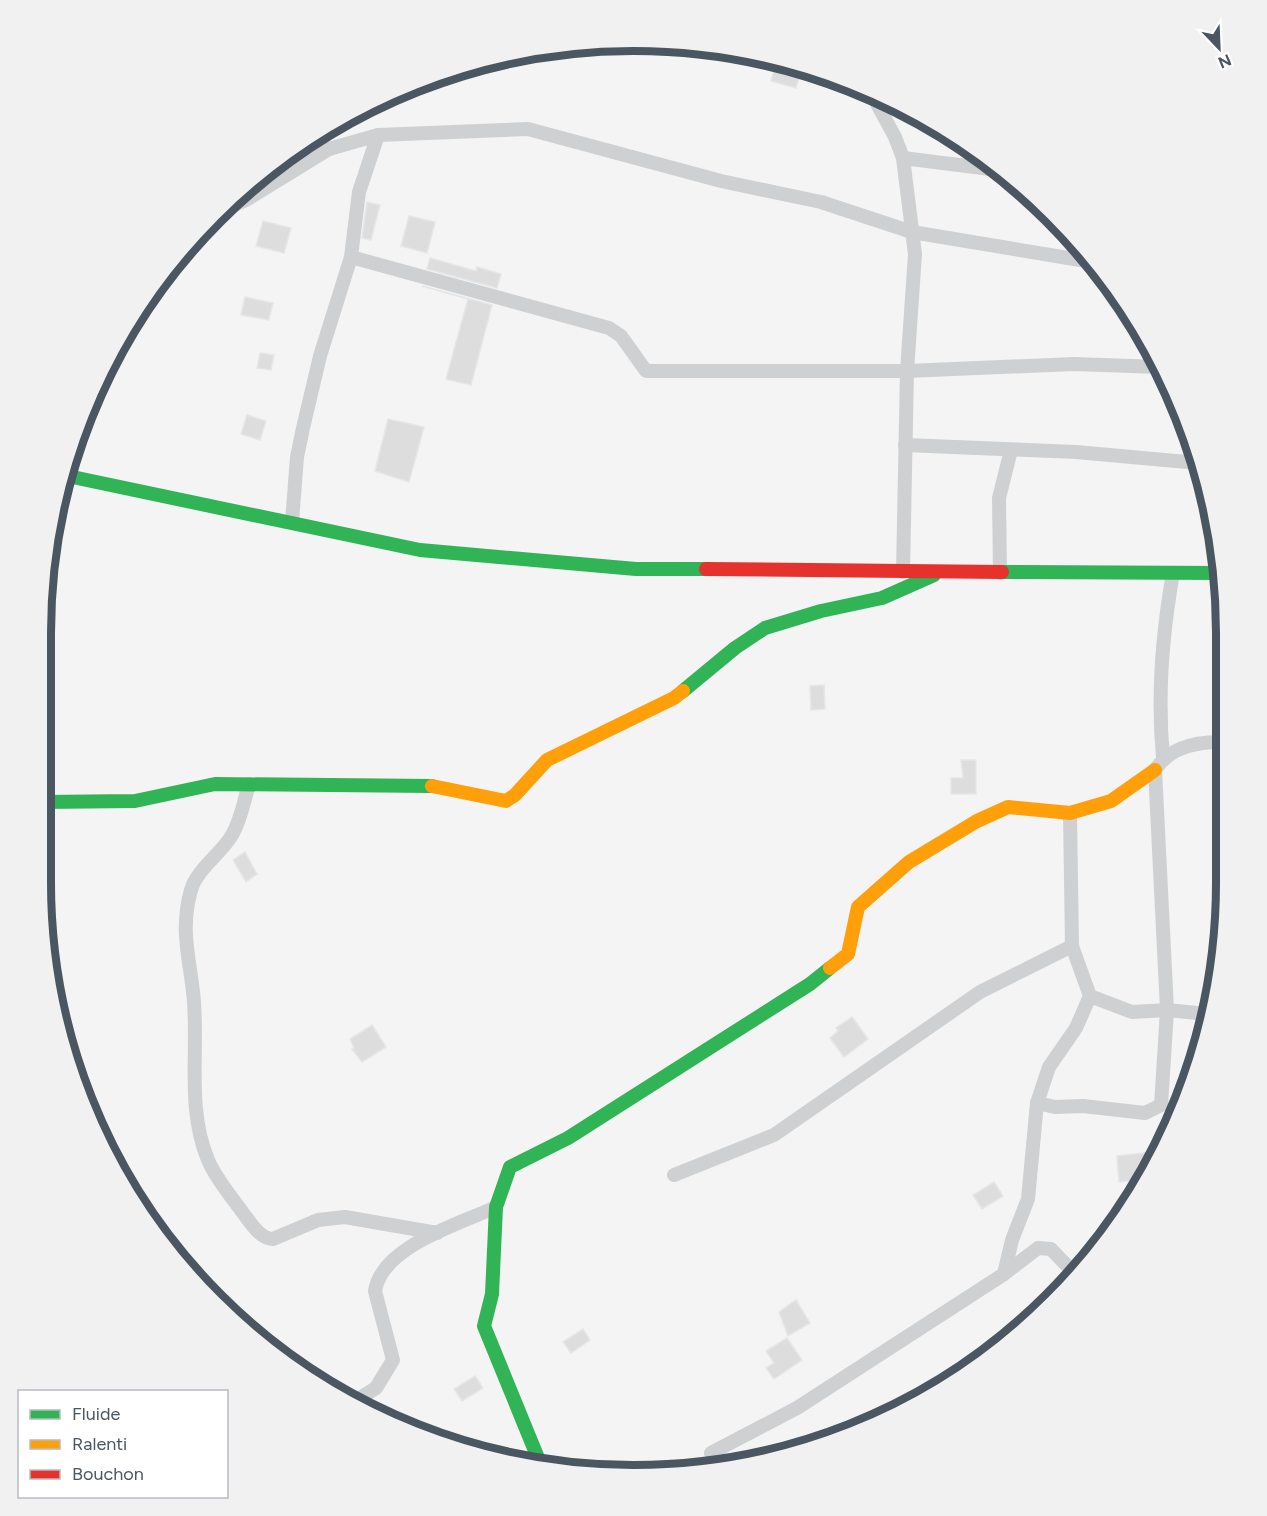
<svg xmlns="http://www.w3.org/2000/svg" width="1267" height="1516" font-family="Figtree,sans-serif">
<rect width="100%" height="100%" fill="#f4f4f4"/>
<g fill="#ddddde" stroke="#e5e6e7" stroke-width="1.5">
<path d="M777 60 801 71 796 88 771 81Z"/>
<path d="M367 202 380 205 371 240 362 238Z"/>
<path d="M409 216 435 222 427 253 401 246Z"/>
<path d="M263 221 291 228 284 253 256 246Z"/>
<path d="M430 258 476 271 477 267 501 274 497 288 427 269Z"/>
<path d="M422 286 492 305 471 385 446 379 468 299Z"/>
<path d="M245 297 273 303 269 320 241 315Z"/>
<path d="M260 353 274 355 271 370 257 368Z"/>
<path d="M247 415 266 421 260 440 241 434Z"/>
<path d="M388 419 424 427 409 482 375 471Z"/>
<path d="M824 685 825 709 811 710 810 686Z"/>
<path d="M961 760H976V794H951V778H963Z"/>
<path d="M245 852 257 874 246 882 233 860Z"/>
<path d="M852 1017 868 1039 844 1057 830 1038 838 1031 836 1028Z"/>
<path d="M372 1025 386 1047 362 1062 352 1049 354 1048 350 1039Z"/>
<path d="M1152 1152 1153 1165 1147 1179 1119 1182 1117 1156Z"/>
<path d="M994 1182 1003 1196 982 1209 973 1195Z"/>
<path d="M796 1300 810 1323 788 1336 779 1312Z"/>
<path d="M583 1329 590 1340 571 1353 563 1342Z"/>
<path d="M787 1338 802 1360 774 1379 766 1368 774 1363 766 1351Z"/>
<path d="M475 1376 483 1388 462 1401 454 1389Z"/>
</g>
<g fill="none" stroke-linecap="round" stroke-linejoin="round">
<g stroke="#ced0d2" stroke-width="14">
<path d="M870 91 895 137 903 158 915 254 907 371 903 572"/>
<path d="M296 147 329 149 378 135 528 129 721 181 821 202 912 232 1092 262"/>
<path d="M903 158 998 170"/>
<path d="M215 213 246 200 329 149"/>
<path d="M351 257 609 328 621 336 646 371H907L1074 364 1160 367"/>
<path d="M905 445 1076 452 1198 463"/>
<path d="M292 522 297 457 303 428 320 356 351 257 359 192 378 135"/>
<path d="M1000 573 999 498 1011 450"/>
<path d="M1163 757C1157 694 1162 635 1173 573"/>
<path d="M249 784C244 801 241 820 232 835 221 854 197 869 191 890 179 932 191 962 194 1002 198 1055 187 1110 208 1160 216 1179 231 1196 243 1213 251 1223 259 1238 273 1239L318 1220 345 1217 437 1233"/>
<path d="M1070 813 1072 946 1090 996"/>
<path d="M1037 1103 1055 1107 1083 1106 1145 1113 1161 1105 1167 1010 1155 770C1170 746 1199 741 1226 742"/>
<path d="M674 1175 774 1135 980 992 1072 946"/>
<path d="M1004 1274 1012 1240 1028 1199 1037 1103 1049 1067 1076 1028 1090 996 1132 1012 1167 1010 1207 1014"/>
<path d="M355 1401 376 1388 393 1360 375 1291C382 1246 460 1224 496 1207"/>
<path d="M711 1453 797 1408 1004 1274 1038 1248 1051 1249 1077 1276"/>
</g>
<g stroke="#30b455" stroke-width="14">
<path d="M63 475 420 550 636 569H706"/>
<path d="M1002 572 1221 573"/>
<path d="M683 691 735 648 765 628 821 611 882 598 934 575"/>
<path d="M42 802 135 801 215 784 432 786"/>
<path d="M540 1463 484 1326 492 1294 496 1207 510 1167 568 1138 810 984 830 968"/>
</g>
<g stroke="#ff9f0a" stroke-width="14">
<path d="M432 786 506 801 515 795 547 760 674 698 683 691"/>
<path d="M830 968 848 954 858 907 909 862 977 821 1008 807 1070 813 1111 801 1155 770"/>
</g>
<path stroke="#e5322d" stroke-width="14" d="M706 569 1002 572"/>
</g>
<path d="M0 0H1267V1516H0ZM633 51H634A582 582 0 0 1 1216 633V883A582 582 0 0 1 634 1465H633A582 582 0 0 1 51 883V633A582 582 0 0 1 633 51Z" fill="#f1f1f2" fill-rule="evenodd"/>
<path fill="none" stroke="#4a5661" stroke-width="8" d="M633 51H634A582 582 0 0 1 1216 633V883A582 582 0 0 1 634 1465H633A582 582 0 0 1 51 883V633A582 582 0 0 1 633 51Z"/>
<rect x="18" y="1390" width="210" height="108" fill="#ffffff" stroke="#b7bbc0" stroke-width="1.5"/>
<rect x="30" y="1410" width="30" height="9" fill="#30b455" stroke="#b7bbc0" stroke-width="1.5"/>
<text x="72" y="1420" font-size="18" fill="#4a5661">Fluide</text>
<rect x="30" y="1440" width="30" height="9" fill="#ff9f0a" stroke="#b7bbc0" stroke-width="1.5"/>
<text x="72" y="1450" font-size="18" fill="#4a5661">Ralenti</text>
<rect x="30" y="1470" width="30" height="9" fill="#e5322d" stroke="#b7bbc0" stroke-width="1.5"/>
<text x="72" y="1480" font-size="18" fill="#4a5661">Bouchon</text>
<g transform="translate(1219 48) rotate(157)" stroke="#ffffff" stroke-width="4.5" paint-order="stroke">
<path d="M0-4.5L10 22L0 15L-10 22Z" fill="#4a5661"/>
<text y="-9" font-size="16" font-weight="bold" text-anchor="middle" fill="#4a5661">N</text>
</g>
</svg>
